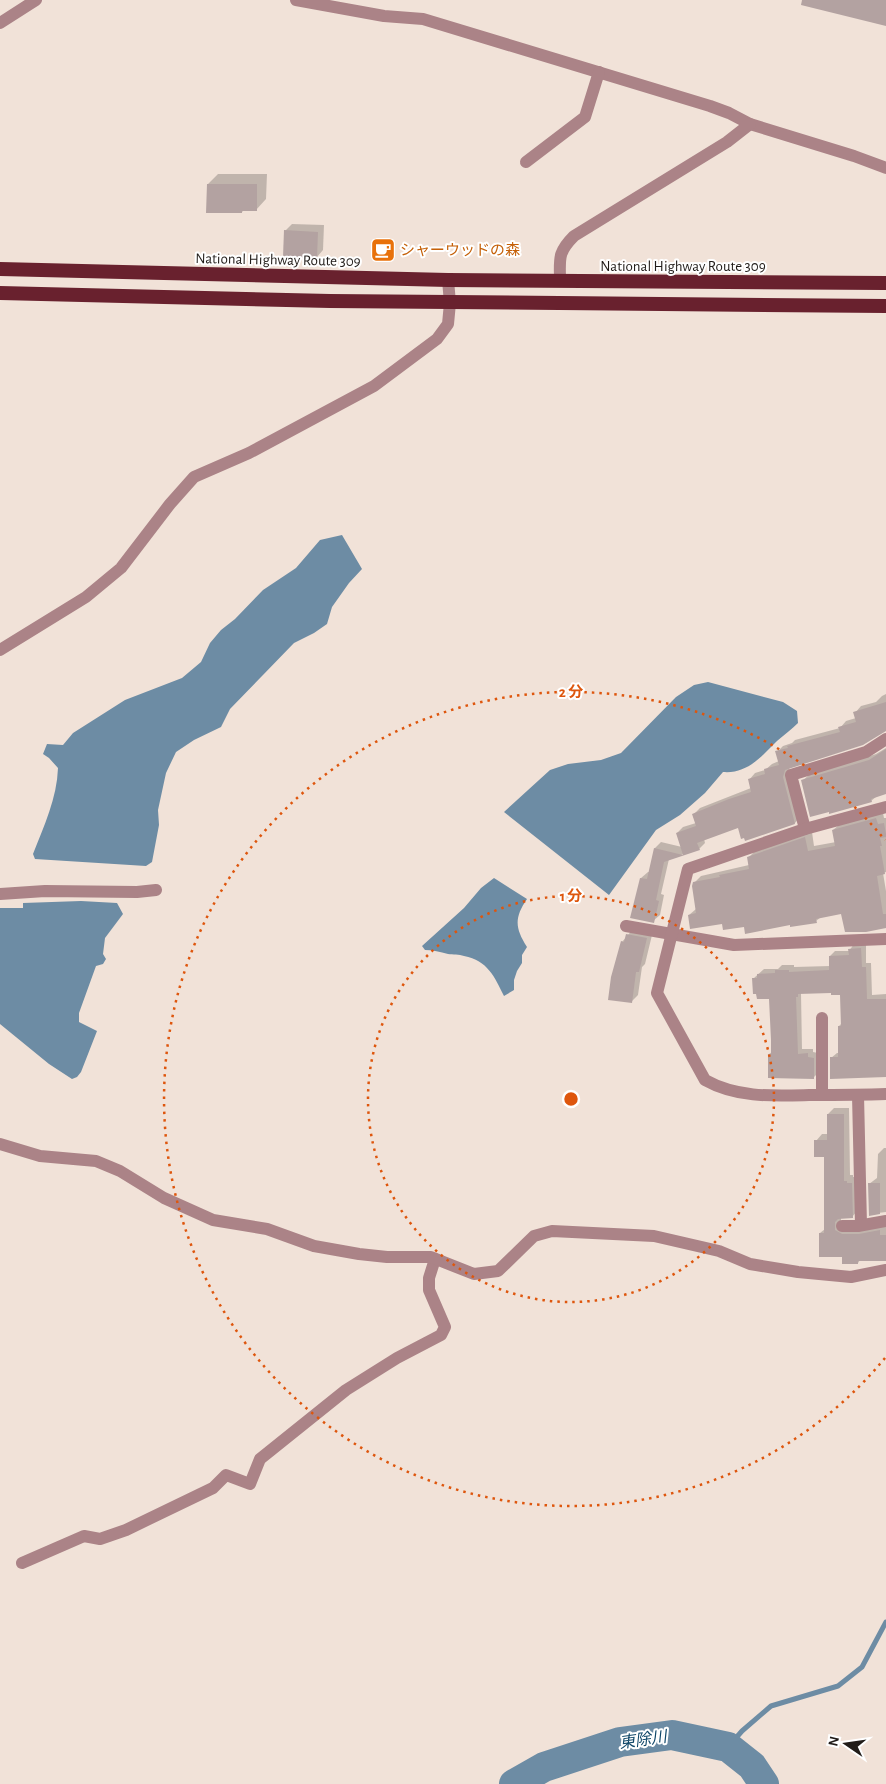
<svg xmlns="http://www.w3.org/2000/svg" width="886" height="1784" font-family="'Alegreya Sans','Noto Sans JP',sans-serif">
<rect width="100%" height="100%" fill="#f1e2d8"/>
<g fill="#6d8ca4">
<path d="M342 535 362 569 349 583 332 607 327 624 314 633 294 643 230 709 221 727 194 740 176 752 166 773 158 810 159 825 152 862 146 866 35 859 33 854C44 826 57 798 58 768L49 758 43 754 47 744 63 745 73 733 125 700 182 678 201 662 210 643 221 630 235 619 263 590 296 568 320 540Z"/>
<path d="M708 682 783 702 797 711 798 723C792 729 784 735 777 741 761 757 747 774 723 772L705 793 680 815 656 830 609 895 504 812 550 770 568 764 601 760 621 753 676 697 694 685Z"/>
<path d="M494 878 527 899C514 918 515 928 527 947L522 955V963L517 971 514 980V990L504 996C494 976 488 961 464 956 459 954 453 955 448 954 440 952 433 950 425 950L422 946 464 908 481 888Z"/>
<path d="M81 901 117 903 123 914 105 938 103 954 106 959 103 964 96 966 79 1013V1022L97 1031 81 1072 77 1077 72 1079 49 1064 0 1024V908H23V903Z"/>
</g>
<g fill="#0003">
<path d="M218 174H267L266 199 256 210H244L242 212 208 184Z"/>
<path d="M292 224 324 225 323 250 317 257 285 231Z"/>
<path d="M886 694V719L790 766 789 770 801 816 795 823 739 827 704 839 705 843 699 849 669 859 661 894 664 895 660 915 653 921 641 878 648 872H650L655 848 661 842 682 847 677 833 683 827 696 823 693 815 700 808 751 788 749 780 755 773 765 770 772 764 779 761 777 752 783 746 792 743 795 740 840 728 846 721 856 718 855 713 861 706 876 702 882 696Z"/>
<path d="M886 748V793L877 796 871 801 802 781 809 775 876 754Z"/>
<path d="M883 813 884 818H886V872L883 873 886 891V927L842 913 821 917 816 921 745 925 723 923 689 915 696 909 694 883 701 876 749 865 748 858 755 851 812 832 814 846 836 842 833 830 840 824Z"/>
<path d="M634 928 653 931 645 964 642 967 638 995 631 1002 622 942Z"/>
<path d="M854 944H866V963H871L872 995 886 994V1076L831 1058 837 1053H839V1026L842 1023 841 994 832 992 801 993 802 1049H813V1052L818 1053V1073L813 1078 769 1054 772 1052 771 998 754 978 764 969H778L782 965H794V967L830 966V956L835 951H849Z"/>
<path d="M834 1108H849L850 1175H853V1177H858V1210L852 1217H841V1223L886 1225V1259L860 1260 858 1263 843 1256 820 1233 825 1229V1156L816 1141 822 1134H828V1114Z"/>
<path d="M884 1148H886V1212L870 1214 869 1184 877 1178 878 1154Z"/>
</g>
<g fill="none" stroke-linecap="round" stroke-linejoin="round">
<path stroke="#6d8ca4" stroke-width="5" d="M728 1747 742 1731 771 1706 838 1686 862 1667 886 1622"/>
<path stroke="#6d8ca4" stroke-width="30" d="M514 1784 544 1767 620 1742 672 1735 728 1747 752 1766 764 1784"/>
</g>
<g fill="#b3a2a1">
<path d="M802 0H886V26L801 5Z"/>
<path d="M207 184H257V211H242V213H206Z"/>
<path d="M284 230 318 232 317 258 283 257Z"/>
<path d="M886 702V731L863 745 785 770 783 777 795 824 745 841 744 838 741 839 738 828 697 843 700 850 664 862 656 900 659 901 654 923 630 918 640 878 647 879 654 848 683 855 676 833 696 826 692 814 729 799 751 792 748 779 765 774 764 769 779 765 775 751 788 748 787 746 840 732 838 727 856 722 853 712Z"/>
<path d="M886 749V794L871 799 872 802 829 814V812L810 817 801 780 869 760Z"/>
<path d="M876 818 878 824 884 823 886 834V837L880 838 882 846H880L885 874 877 876 883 914H886V928L866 932H845L841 914 816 919 817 923 790 927V925L745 934 744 927 723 930 722 924 690 929 688 915 696 913 692 886 693 882 720 877 719 875 749 869 747 857 805 837 808 851 835 846 832 830Z"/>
<path d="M626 934 647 938 639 972H636L632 1003 608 1000 611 977 621 941 624 942Z"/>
<path d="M861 948 862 967H866L867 999H886V1077L830 1079V1057H838V1026H841L840 995H831V993L798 994V997H796L798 1054 808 1053V1057L814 1058V1079L768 1078V1054H771V1040L769 999H757L756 994H753L752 978H757V974L775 973V970H789V972L829 970V956L849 955 848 949Z"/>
<path d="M827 1114H844V1181H847V1183H852L853 1218 838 1219 835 1222V1230L842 1234H859L880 1230V1235H886V1261H858V1264H842V1257H819V1233H824V1157H814V1140H827Z"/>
<path d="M868 1183H880V1214L869 1216Z"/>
</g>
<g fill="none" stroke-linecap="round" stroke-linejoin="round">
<g stroke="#ab8387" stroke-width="12">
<path d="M296 0 384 16 423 19 710 106 729 113 750 124 854 156 886 168"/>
<path d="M0 23 36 0"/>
<path d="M526 162 585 117 599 72"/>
<path d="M560 281C560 259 557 253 574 236L727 142 750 124"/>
<path d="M805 829 791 775 866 752 886 739"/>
<path d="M0 894 45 891 137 892 156 890"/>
<path d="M626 926 734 945 886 939"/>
<path d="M822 1018V1095"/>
<path d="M858 1095 861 1225"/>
<path d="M842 1226H858L886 1221"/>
<path d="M22 1563 84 1536 100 1539 126 1530 213 1488 226 1475 250 1484 260 1459 346 1390 397 1358 441 1335 445 1327 429 1290V1278L435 1259"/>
</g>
<g stroke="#ab8387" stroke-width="12">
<path d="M0 650 86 597 121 568 170 504 194 477 249 453 374 386 437 339 448 324 450 303 448 280"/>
<path d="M886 807 805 829 688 869 657 993 705 1080C737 1098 773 1096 809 1095 835 1095 860 1095 886 1094"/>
<path d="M0 1144 40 1156 96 1161 120 1171 164 1198 213 1220 267 1229 314 1246 359 1254 387 1257H431L474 1274 498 1271 534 1236 552 1231 654 1236 719 1251 750 1264 798 1272 851 1277 886 1270"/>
</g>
<g stroke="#69212e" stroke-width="14">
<path d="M0 269 448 280 886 283"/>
<path d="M0 293 330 301 886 306"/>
</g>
</g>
<g fill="none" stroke="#de560d" stroke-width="2.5" stroke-dasharray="2.5 5">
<circle cx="571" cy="1099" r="203"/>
<path d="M885 1358A407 407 0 1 1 885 840"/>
</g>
<defs>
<symbol id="cafe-square" viewBox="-11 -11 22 22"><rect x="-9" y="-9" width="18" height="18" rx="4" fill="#e8710a" stroke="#fff"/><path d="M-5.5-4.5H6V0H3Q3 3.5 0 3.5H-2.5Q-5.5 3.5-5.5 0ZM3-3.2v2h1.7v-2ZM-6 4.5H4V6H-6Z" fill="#fff"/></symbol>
</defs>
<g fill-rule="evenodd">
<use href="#cafe-square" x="369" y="236" width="28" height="28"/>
</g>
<g text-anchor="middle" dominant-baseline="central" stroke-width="4" stroke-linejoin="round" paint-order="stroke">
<g font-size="15" fill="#c56008" stroke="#fff" text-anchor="start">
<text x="400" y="250">シャーウッドの森</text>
</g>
<g font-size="15" fill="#211c19" stroke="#fff">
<text transform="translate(278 260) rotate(1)">National Highway Route 309</text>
<text x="683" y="266">National Highway Route 309</text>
</g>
<g font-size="16" font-style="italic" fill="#0e4668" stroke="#fff">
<text transform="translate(643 1740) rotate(-8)">東除川</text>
</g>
</g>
<circle cx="571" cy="1099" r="8" fill="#de560d" stroke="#fff" stroke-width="2.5"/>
<g font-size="15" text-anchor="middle" font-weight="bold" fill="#de560d" stroke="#fff" stroke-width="4" stroke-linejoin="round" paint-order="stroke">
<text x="571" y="697">2 分</text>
<text x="571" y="901">1 分</text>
</g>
<g transform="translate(846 1744) rotate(283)" stroke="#ffffff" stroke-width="4" paint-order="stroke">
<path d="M0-4L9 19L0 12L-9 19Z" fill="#211c19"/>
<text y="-8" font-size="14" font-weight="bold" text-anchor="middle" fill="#211c19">N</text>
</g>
</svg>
